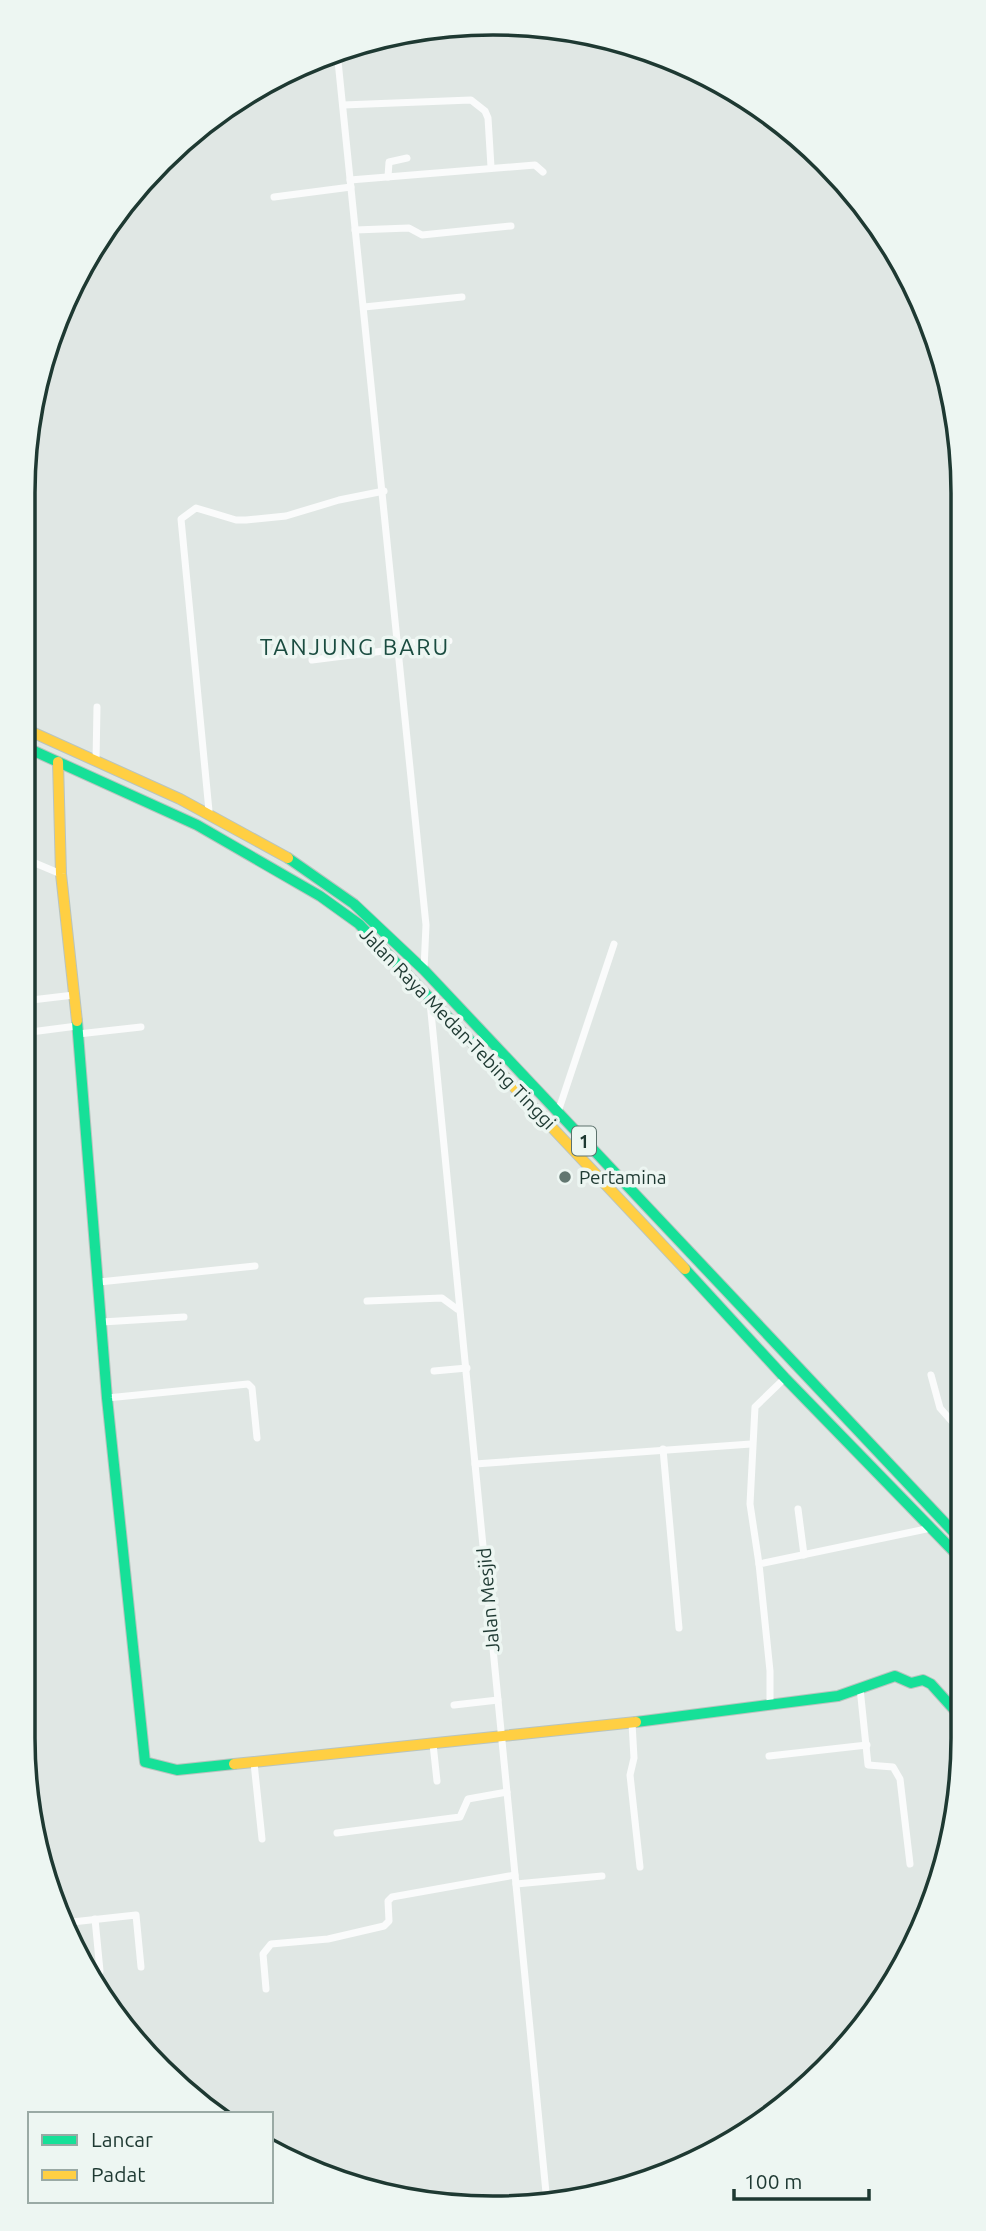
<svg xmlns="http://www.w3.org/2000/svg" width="986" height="2231" font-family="Ubuntu,sans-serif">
<rect width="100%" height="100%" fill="#e0e7e4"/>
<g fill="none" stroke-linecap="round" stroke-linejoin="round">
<defs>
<g id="fast">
<path d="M23 746 197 825 320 896 359 924 483 1054"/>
<path d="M288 858 354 904 424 970 963 1542"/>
<path d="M77 1021 107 1398 145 1762 177 1770 234 1764"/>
<path d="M685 1269 785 1378 963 1561"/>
<path d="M636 1722 838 1696 895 1676 911 1683 923 1680 931 1684 958 1714 963 1715"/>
</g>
<g id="slow">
<path d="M23 728 180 799 288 858"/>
<path d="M58 762 61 874 77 1021"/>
<path d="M483 1054 685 1269"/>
<path d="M234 1764 636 1722"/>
</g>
</defs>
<use href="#fast" stroke="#b9c4bf" stroke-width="12"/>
<use href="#slow" stroke="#b9c4bf" stroke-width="12"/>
<g stroke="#fafbfb" stroke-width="7">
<path d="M337 51 426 925 424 969"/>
<path d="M343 105 471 100 485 111 488 118 491 167"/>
<path d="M388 177 389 162 407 158"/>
<path d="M350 180 535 165 543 172"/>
<path d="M274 197 351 187"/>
<path d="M355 230 409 228 422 235 511 226"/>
<path d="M364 307 462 297"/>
<path d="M399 643 449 641"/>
<path d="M312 660 399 649"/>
<path d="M96 761 97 707"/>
<path d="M209 811 181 519 196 508 236 520H246L286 516 339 500 384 491"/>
<path d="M23 858 61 874"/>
<path d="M23 1001 74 995"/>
<path d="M430 1002 547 2203"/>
<path d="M23 1033 77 1026"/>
<path d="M78 1034 141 1027"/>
<path d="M558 1112 614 944"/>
<path d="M99 1282 255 1266"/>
<path d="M367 1301 442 1298 457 1309"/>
<path d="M102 1322 184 1317"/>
<path d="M434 1371 467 1368"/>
<path d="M931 1375 940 1408 962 1433"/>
<path d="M107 1398 248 1384 252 1388 257 1438"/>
<path d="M663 1449 679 1628"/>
<path d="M475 1464 751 1444"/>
<path d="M798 1509 804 1555"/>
<path d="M759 1564 750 1504 755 1407 785 1378"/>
<path d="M860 1688 868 1765 893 1767 900 1779 910 1864"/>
<path d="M770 1704V1671L759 1564 931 1528"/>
<path d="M454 1705 498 1700"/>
<path d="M632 1723 634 1758 630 1775 640 1867"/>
<path d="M433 1744 437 1781"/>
<path d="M769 1756 867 1745"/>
<path d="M254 1763 262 1839"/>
<path d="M337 1833 460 1817 468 1799 507 1792"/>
<path d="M516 1884 602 1876"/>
<path d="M95 1919 100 1971"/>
<path d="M63 1923 136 1915 141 1967"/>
<path d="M266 1989 263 1954 271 1944 328 1939 384 1926 389 1921 388 1901 392 1897 515 1875"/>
</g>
<use href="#fast" stroke="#16e098" stroke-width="10"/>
<use href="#slow" stroke="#ffcf43" stroke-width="10"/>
</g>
<circle fill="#627670" stroke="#edf6f2" stroke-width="2.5" cx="565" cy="1177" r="7"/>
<g text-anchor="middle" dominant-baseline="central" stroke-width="7" stroke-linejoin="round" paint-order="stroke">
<rect fill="#edf6f2" stroke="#5c726c" stroke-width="2" x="572" y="1126.5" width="24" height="29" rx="5"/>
<g font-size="18" font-weight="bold" fill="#1e3932">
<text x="584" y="1141">1</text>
</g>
<g font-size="19" fill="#1e3932" stroke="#edf6f2">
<text transform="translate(458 1028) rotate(46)">Jalan Raya Medan-Tebing Tinggi</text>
<text transform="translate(488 1600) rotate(-95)">Jalan Mesjid</text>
</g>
<g font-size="19" fill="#1e3932" stroke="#edf6f2" text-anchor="start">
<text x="579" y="1177">Pertamina</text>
</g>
<g font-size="23" letter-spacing="2" fill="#1a4c40" stroke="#edf6f2">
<text x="355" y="646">TANJUNG BARU</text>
</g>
</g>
<path d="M0 0H986V2231H0ZM493 35H493A458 458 0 0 1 951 493V1738A458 458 0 0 1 493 2196H493A458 458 0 0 1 35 1738V493A458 458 0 0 1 493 35Z" fill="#edf6f2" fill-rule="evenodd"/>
<path fill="none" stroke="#1e3932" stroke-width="3.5" d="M493 35H493A458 458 0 0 1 951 493V1738A458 458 0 0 1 493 2196H493A458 458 0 0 1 35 1738V493A458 458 0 0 1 493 35Z"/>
<rect x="28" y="2112" width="245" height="91" fill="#edf6f2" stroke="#9aaaa5" stroke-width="2"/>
<rect x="42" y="2135" width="35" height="10" fill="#16e098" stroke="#9aaaa5" stroke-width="2"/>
<text x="91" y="2147" font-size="21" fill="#1e3932">Lancar</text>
<rect x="42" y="2170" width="35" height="10" fill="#ffcf43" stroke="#9aaaa5" stroke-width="2"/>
<text x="91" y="2182" font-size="21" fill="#1e3932">Padat</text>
<path d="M734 2189v10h135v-10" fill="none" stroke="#1e3932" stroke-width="3.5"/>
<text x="744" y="2189" font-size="21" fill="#1e3932" stroke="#edf6f2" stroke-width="5" paint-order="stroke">100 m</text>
</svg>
